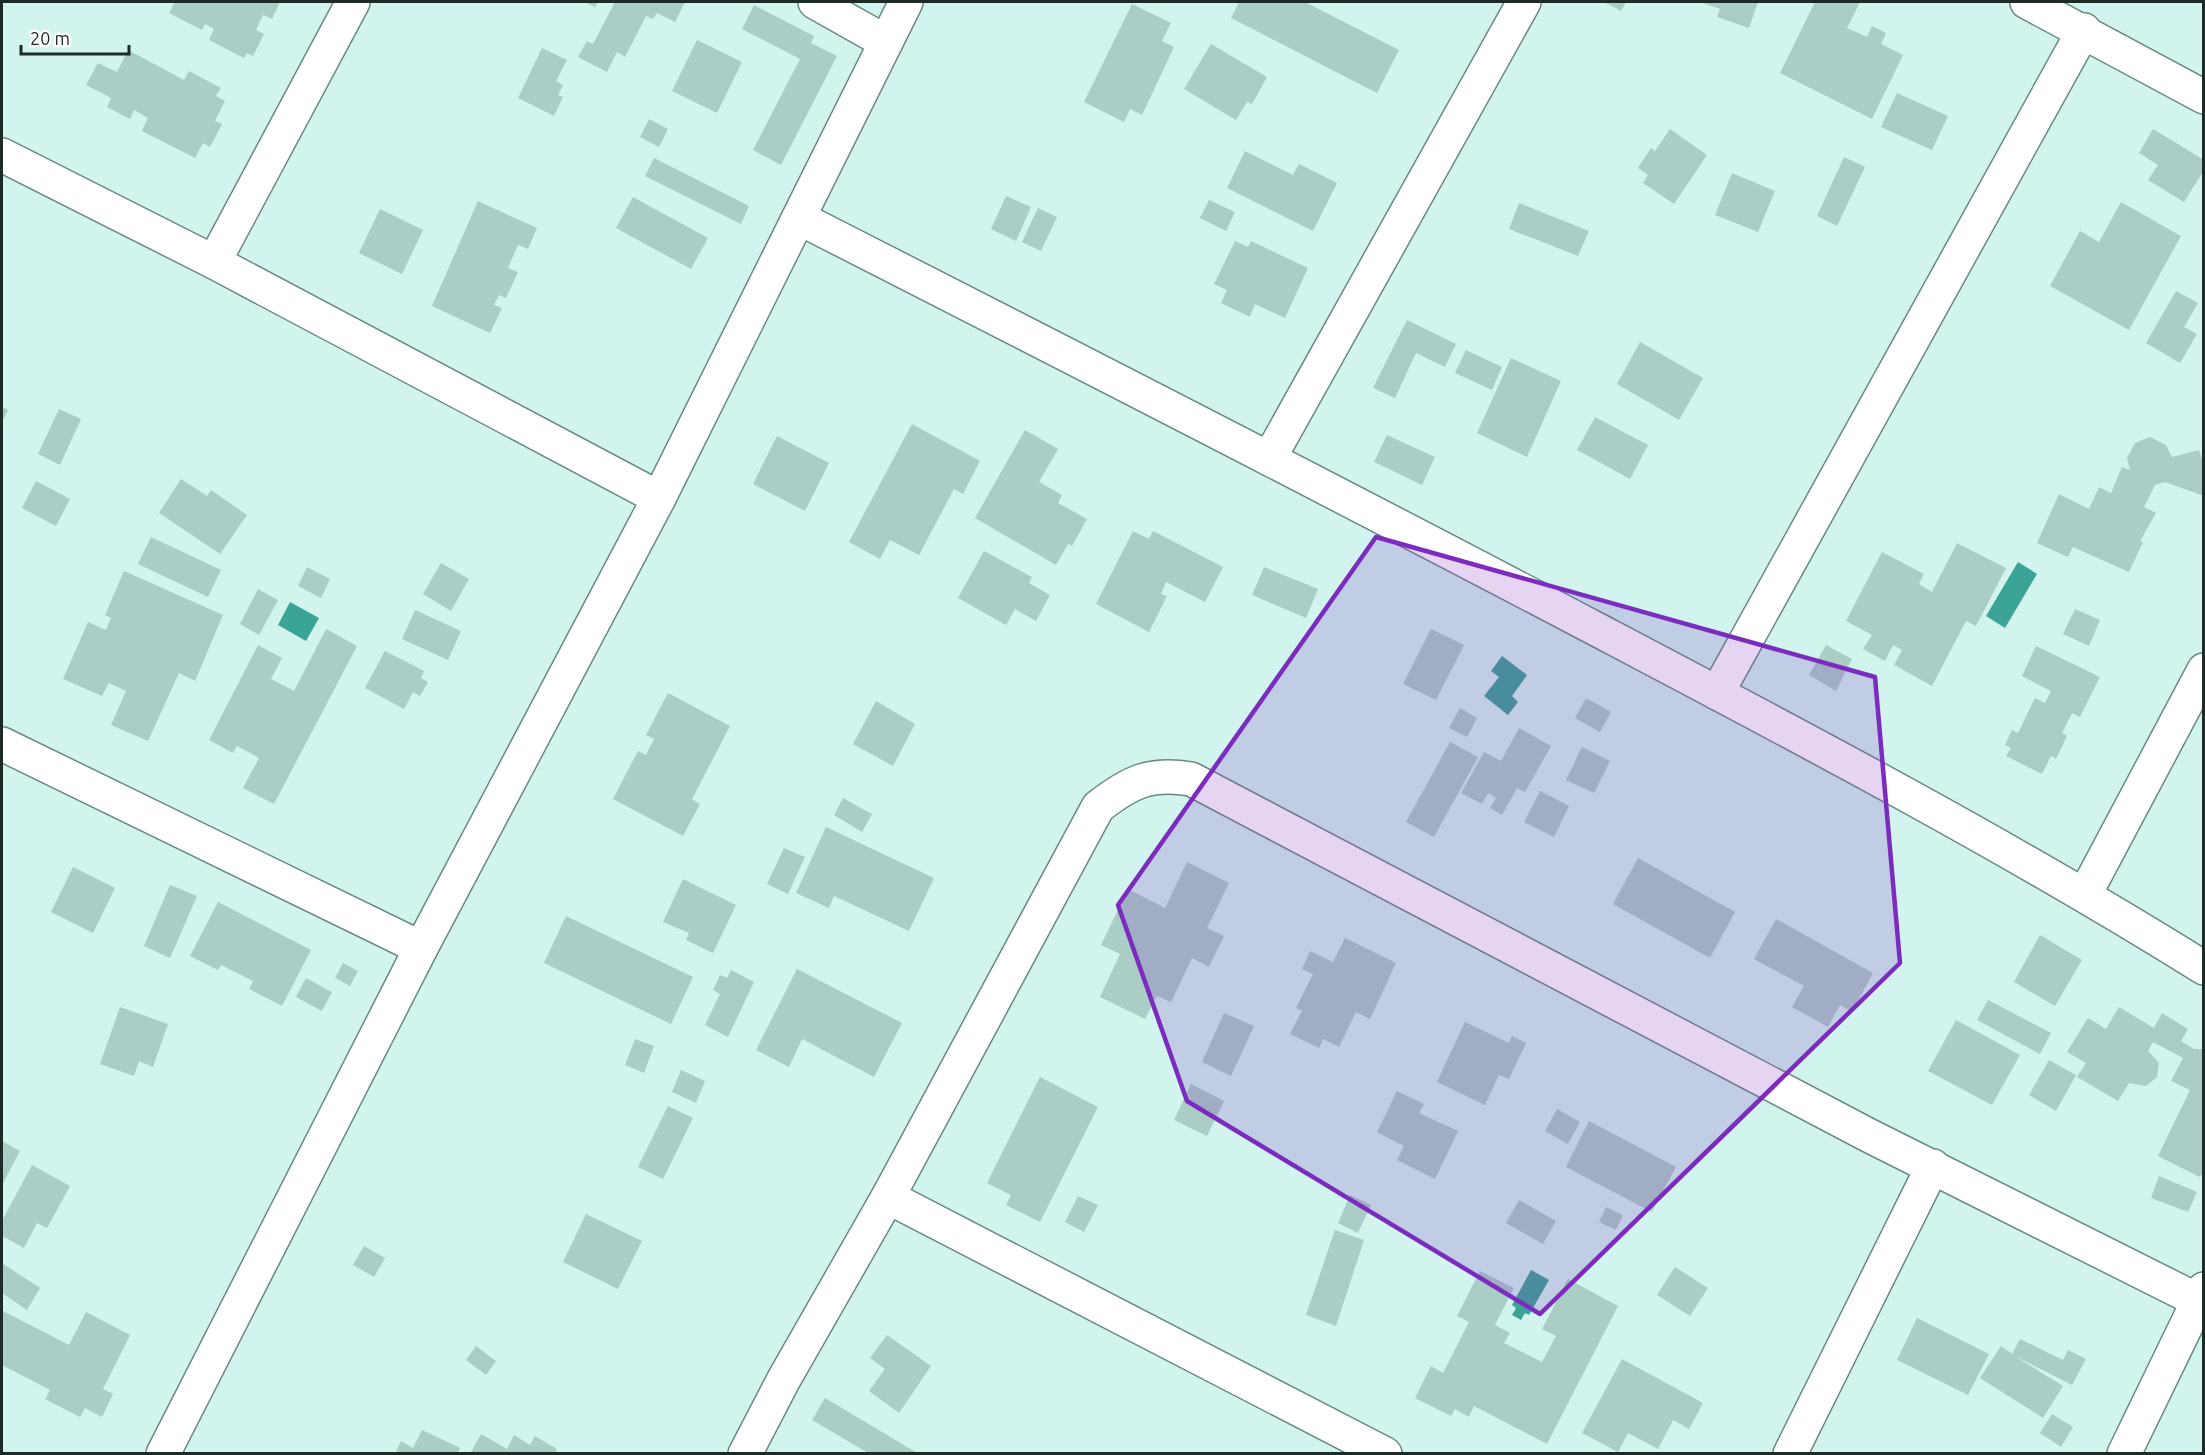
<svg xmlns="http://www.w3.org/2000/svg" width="2205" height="1455" font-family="Ubuntu,sans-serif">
<rect width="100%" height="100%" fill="#d1f5ee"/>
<g fill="#3ba496">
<path d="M2018 562 2037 574 2005 628 1986 616Z"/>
<path d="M290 602 319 618 306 641 278 625Z"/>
<path d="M1502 656 1527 675 1512 696 1518 702 1508 715 1484 696 1499 677 1491 671Z"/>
<path d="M1531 1270 1549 1280 1529 1315 1525 1313 1521 1320 1512 1315 1516 1308 1512 1305Z"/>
</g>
<g fill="#aacdc6">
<path d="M175 2H280L272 19 263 15 256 30 264 34 253 56 247 53 244 58 209 40 214 29 205 24 202 30 169 13Z"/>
<path d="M585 2H598L595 7Z"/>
<path d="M615 2H685L675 22 657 13 653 19 646 16 625 57 617 52 607 72 578 57 587 41 593 44Z"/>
<path d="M1239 2H1305L1399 50 1377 93 1231 18Z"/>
<path d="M1604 2H1626L1621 11Z"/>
<path d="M1700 2H1758L1749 28 1717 17 1720 9Z"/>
<path d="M1815 2H1860L1847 28 1867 37 1872 26 1886 33 1881 44 1903 55 1872 119 1780 73Z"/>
<path d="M1132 4 1171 23 1162 41 1174 47 1142 115 1130 109 1124 122 1084 102Z"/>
<path d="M754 5 814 36 811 43 837 56 781 165 753 150 800 59 742 29Z"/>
<path d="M697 40 742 62 717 113 672 91Z"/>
<path d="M1211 44 1267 77 1252 104 1247 102 1236 120 1184 89Z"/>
<path d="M542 48 567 60 556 81 563 85 558 95 563 97 554 116 518 98Z"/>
<path d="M128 50 184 80 189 71 221 88 216 96 225 101 215 121 222 124 210 147 203 143 195 158 142 131 148 118 134 110 130 119 107 107 111 98 86 85 98 63 117 72Z"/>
<path d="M1897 93 1948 116 1932 150 1881 127Z"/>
<path d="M649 119 668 129 659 147 640 137Z"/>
<path d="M1670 129 1707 155 1674 204 1643 183 1648 175 1638 168 1651 148 1655 151Z"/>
<path d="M2153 129 2204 160V170L2184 202 2148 180 2158 165 2139 153Z"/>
<path d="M1245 151 1293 175 1299 164 1337 183 1313 231 1227 188Z"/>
<path d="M1844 157 1865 167 1837 226 1817 216Z"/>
<path d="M654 158 749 206 741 224 645 176Z"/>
<path d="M1732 173 1775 191 1758 232 1715 215Z"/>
<path d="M1006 196 1031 207 1016 241 991 229Z"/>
<path d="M633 197 708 238 691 269 616 228Z"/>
<path d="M1209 200 1235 212 1226 231 1200 218Z"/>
<path d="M478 201 537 228 528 249 518 245 508 268 518 272 506 298 499 295 494 305 502 308 490 333 432 306Z"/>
<path d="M2121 202 2181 236 2129 330 2050 286 2080 231 2099 242Z"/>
<path d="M1519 203 1589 231 1578 256 1509 229Z"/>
<path d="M1038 208 1057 217 1041 251 1022 242Z"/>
<path d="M380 209 423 230 402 274 359 253Z"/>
<path d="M1235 241 1248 247 1251 241 1308 268 1285 318 1255 304 1250 317 1221 303 1227 290 1214 284Z"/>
<path d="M2176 291 2198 303 2184 327 2197 334 2180 363 2146 343Z"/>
<path d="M1407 320 1456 344 1445 367 1416 353 1395 398 1373 388Z"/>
<path d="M1640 342 1703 378 1679 420 1617 384Z"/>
<path d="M1466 350 1502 367 1492 390 1455 373Z"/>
<path d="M1511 358 1561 381 1527 457 1477 433Z"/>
<path d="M2 407 8 410 2 422Z"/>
<path d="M59 409 81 419 60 465 38 454Z"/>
<path d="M1595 417 1648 445 1630 479 1577 450Z"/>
<path d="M912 424 980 461 963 494 954 489 919 555 890 540 880 559 849 542Z"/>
<path d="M1025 430 1058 449 1039 482 1062 495 1058 503 1087 519 1072 546 1068 544 1056 565 975 518Z"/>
<path d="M1387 435 1435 457 1422 485 1374 462Z"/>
<path d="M777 436 829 463 805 511 753 484Z"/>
<path d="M2150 437 2166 445 2172 457 2199 450 2204 465V496L2165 482 2155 485 2144 507 2156 513 2140 541 2143 542 2129 572 2073 547 2068 557 2037 543 2059 494 2089 509 2099 487 2111 493 2122 467 2130 470 2127 458 2135 443Z"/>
<path d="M181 479 207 496 211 490 247 515 220 554 159 513Z"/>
<path d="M36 481 70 499 56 526 22 508Z"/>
<path d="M1133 531 1149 539 1153 531 1223 567 1205 602 1166 582 1161 594 1167 596 1149 632 1096 604Z"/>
<path d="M151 537 221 570 208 597 138 564Z"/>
<path d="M1957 543 2006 568 1976 626 1966 621 1932 686 1894 665 1902 650 1893 645 1885 661 1863 649 1872 635 1846 621 1882 552 1924 574 1919 584 1932 592Z"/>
<path d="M984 551 1032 577 1029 583 1050 595 1036 621 1015 609 1006 625 958 598Z"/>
<path d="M441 563 469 579 451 611 423 594Z"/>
<path d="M307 567 330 579 321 598 298 586Z"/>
<path d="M1264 567 1318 589 1306 618 1252 595Z"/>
<path d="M124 571 223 615 195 681 179 673 148 741 111 725 126 691 109 683 102 696 63 679 88 622 106 630 111 618 105 615Z"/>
<path d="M258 589 278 600 259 635 240 624Z"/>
<path d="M2075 609 2100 620 2089 646 2063 634Z"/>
<path d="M415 610 461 631 448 660 402 639Z"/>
<path d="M326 629 357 646 274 804 243 788 259 758 237 746 233 753 209 740 258 645 282 658 271 679 294 691Z"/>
<path d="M1431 629 1464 645 1436 700 1403 684Z"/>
<path d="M1826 645 1852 659 1836 691 1809 675Z"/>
<path d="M2036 646 2100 677 2080 717 2072 713 2062 733 2067 736 2056 759 2051 756 2042 774 2006 756 2011 748 2005 745 2012 730 2018 733 2035 698 2045 703 2051 691 2022 676Z"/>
<path d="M385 651 424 671 421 678 428 682 420 696 413 692 404 709 365 688Z"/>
<path d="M668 693 730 726 692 799 700 804 683 836 613 799 638 751 646 755 654 739 646 735Z"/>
<path d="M1586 698 1611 712 1600 732 1575 718Z"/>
<path d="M876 701 915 724 893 766 853 744Z"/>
<path d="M1460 708 1477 718 1467 737 1449 728Z"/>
<path d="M1519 728 1551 746 1525 792 1517 788 1502 815 1490 808 1496 798 1488 793 1482 804 1461 793 1484 752 1501 761Z"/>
<path d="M1450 742 1478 757 1434 837 1406 822Z"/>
<path d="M1582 747 1610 761 1594 793 1566 780Z"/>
<path d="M1540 791 1569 806 1554 837 1524 822Z"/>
<path d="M843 798 872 814 862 832 834 815Z"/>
<path d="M826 827 934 878 909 931 834 896 829 908 796 893Z"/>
<path d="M784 848 805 857 788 894 767 884Z"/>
<path d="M1638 858 1735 912 1710 958 1613 904Z"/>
<path d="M1187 862 1229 883 1207 928 1224 936 1209 967 1192 958 1171 1002 1157 996 1145 1019 1100 997 1120 954 1101 945 1128 889 1165 908Z"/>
<path d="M73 867 115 888 93 933 51 912Z"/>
<path d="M683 879 736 905 713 953 686 940 689 933 663 922Z"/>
<path d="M170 885 197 896 170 958 144 946Z"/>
<path d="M218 902 311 950 282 1006 249 989 253 981 221 965 218 970 190 956Z"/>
<path d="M566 916 693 977 671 1024 544 963Z"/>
<path d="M1776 919 1873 973 1852 1012 1840 1005 1828 1027 1792 1007 1804 986 1754 959Z"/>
<path d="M2040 935 2082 960 2055 1006 2014 982Z"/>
<path d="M1345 938 1396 963 1370 1019 1356 1012 1339 1047 1323 1039 1319 1048 1290 1034 1302 1011 1296 1008 1313 974 1302 969 1310 951 1333 962Z"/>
<path d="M343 963 358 971 350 986 335 978Z"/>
<path d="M797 969 902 1023 874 1077 802 1039 789 1067 756 1050Z"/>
<path d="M731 970 754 982 728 1037 705 1025 720 994 713 990 720 975 727 978Z"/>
<path d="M306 978 332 992 322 1011 296 997Z"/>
<path d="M1988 1000 2051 1033 2040 1054 1977 1020Z"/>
<path d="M120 1007 168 1024 153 1067 139 1061 134 1076 100 1064Z"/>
<path d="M2119 1007 2154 1028 2162 1013 2188 1029 2181 1041 2194 1049H2204V1170L2200 1177 2158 1156 2190 1090 2171 1081 2183 1058 2153 1042 2148 1051 2159 1063 2157 1077 2146 1086 2129 1083 2118 1101 2077 1077 2086 1063 2067 1052 2088 1018 2106 1029Z"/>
<path d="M1224 1013 1254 1026 1231 1076 1202 1062Z"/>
<path d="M1956 1020 2020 1055 1992 1105 1928 1071Z"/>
<path d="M1465 1022 1509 1043 1512 1036 1526 1043 1509 1079 1499 1075 1485 1105 1437 1082Z"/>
<path d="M635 1039 654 1046 644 1073 625 1065Z"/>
<path d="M2049 1060 2076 1075 2056 1111 2029 1095Z"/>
<path d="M681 1070 705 1081 696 1103 672 1092Z"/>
<path d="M1040 1077 1098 1107 1040 1222 1006 1205 1011 1195 987 1183Z"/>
<path d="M1191 1084 1224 1101 1207 1136 1174 1120Z"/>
<path d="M1397 1091 1424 1104 1419 1113 1458 1131 1435 1179 1397 1160 1404 1146 1377 1132Z"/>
<path d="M668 1106 693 1118 663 1179 638 1167Z"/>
<path d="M1557 1109 1580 1122 1568 1144 1545 1131Z"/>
<path d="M1589 1121 1676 1167 1652 1212 1566 1167Z"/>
<path d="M2 1141 20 1151 2 1185Z"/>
<path d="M32 1165 70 1186 47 1228 37 1223 24 1248 2 1236V1221Z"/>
<path d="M2159 1176 2197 1192 2188 1212 2151 1198Z"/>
<path d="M1350 1195 1371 1205 1358 1233 1338 1223Z"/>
<path d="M1078 1196 1098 1205 1084 1232 1065 1222Z"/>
<path d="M1519 1200 1556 1221 1543 1244 1506 1223Z"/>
<path d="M1606 1207 1623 1215 1616 1230 1599 1222Z"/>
<path d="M586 1214 642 1241 618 1289 563 1262Z"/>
<path d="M1335 1230 1364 1240 1336 1326 1306 1315Z"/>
<path d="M364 1246 385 1258 374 1277 353 1265Z"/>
<path d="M2 1263 40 1288 27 1310 2 1293Z"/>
<path d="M1675 1267 1708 1288 1690 1316 1657 1295Z"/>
<path d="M1480 1271 1514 1288 1495 1325 1510 1333 1504 1343 1542 1362 1556 1336 1542 1329 1568 1279 1618 1306 1547 1444 1474 1406 1469 1417 1455 1409 1451 1416 1415 1398 1431 1366 1443 1373 1469 1322 1457 1316Z"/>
<path d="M3 1311 69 1345 86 1312 130 1335 103 1389 113 1394 102 1417 85 1408 80 1417 45 1399 50 1390 2 1365Z"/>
<path d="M1917 1318 1989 1354 1968 1395 1897 1360Z"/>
<path d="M887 1335 931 1366 899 1413 869 1391 885 1369 870 1358Z"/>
<path d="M2020 1339 2063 1360 2068 1350 2086 1359 2072 1385 2015 1356 2063 1386 2043 1418 1980 1378 2001 1346 2012 1354Z"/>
<path d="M476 1346 496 1361 486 1375 466 1360Z"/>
<path d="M1622 1359 1703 1403 1689 1429 1673 1420 1658 1449 1628 1433 1618 1452 1582 1433Z"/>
<path d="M825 1398 919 1454H870L812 1420Z"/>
<path d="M2052 1414 2073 1427 2061 1447 2040 1433Z"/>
<path d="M422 1430 460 1448 457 1454H395L401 1441 413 1448Z"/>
<path d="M481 1434 507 1449 514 1435 530 1445 535 1436 557 1449 555 1454H470Z"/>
</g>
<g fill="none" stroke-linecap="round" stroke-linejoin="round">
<defs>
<g id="minor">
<path d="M815 2 886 42"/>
<path d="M2027 2 2204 97"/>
<path d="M2 155 214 262 659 498"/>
<path d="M799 218C1066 354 1332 490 1596 629 1801 737 2007 845 2204 968"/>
<path d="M214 262 353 2"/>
<path d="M1270 457 1524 2"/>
<path d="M1717 693 2084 30"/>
<path d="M2 744 421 948"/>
<path d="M2085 894 2204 670"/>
<path d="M888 1197 1385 1454"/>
<path d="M163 1454 421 948 659 498 906 2"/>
<path d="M745 1454 784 1379 888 1197 1098 807C1130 782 1150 772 1191 779L1868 1135 2197 1300"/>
<path d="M1790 1454 1933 1166"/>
<path d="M2124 1454 2204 1289"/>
</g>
</defs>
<use href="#minor" stroke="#698a84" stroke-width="36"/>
<use href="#minor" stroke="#fff" stroke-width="33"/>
</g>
<path fill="#7b2cbf" fill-opacity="0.2" stroke="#7b2cbf" stroke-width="4.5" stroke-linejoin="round" d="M1376 537 1875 677 1900 963 1540 1314 1187 1101 1118 905Z"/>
<rect width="2205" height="1455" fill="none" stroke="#1d2b28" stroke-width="6"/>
<path d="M21 45v9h108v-9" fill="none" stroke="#1d2b28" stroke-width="3"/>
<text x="30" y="45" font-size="18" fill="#1d2b28" stroke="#ffffff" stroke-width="4.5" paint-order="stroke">20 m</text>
</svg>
